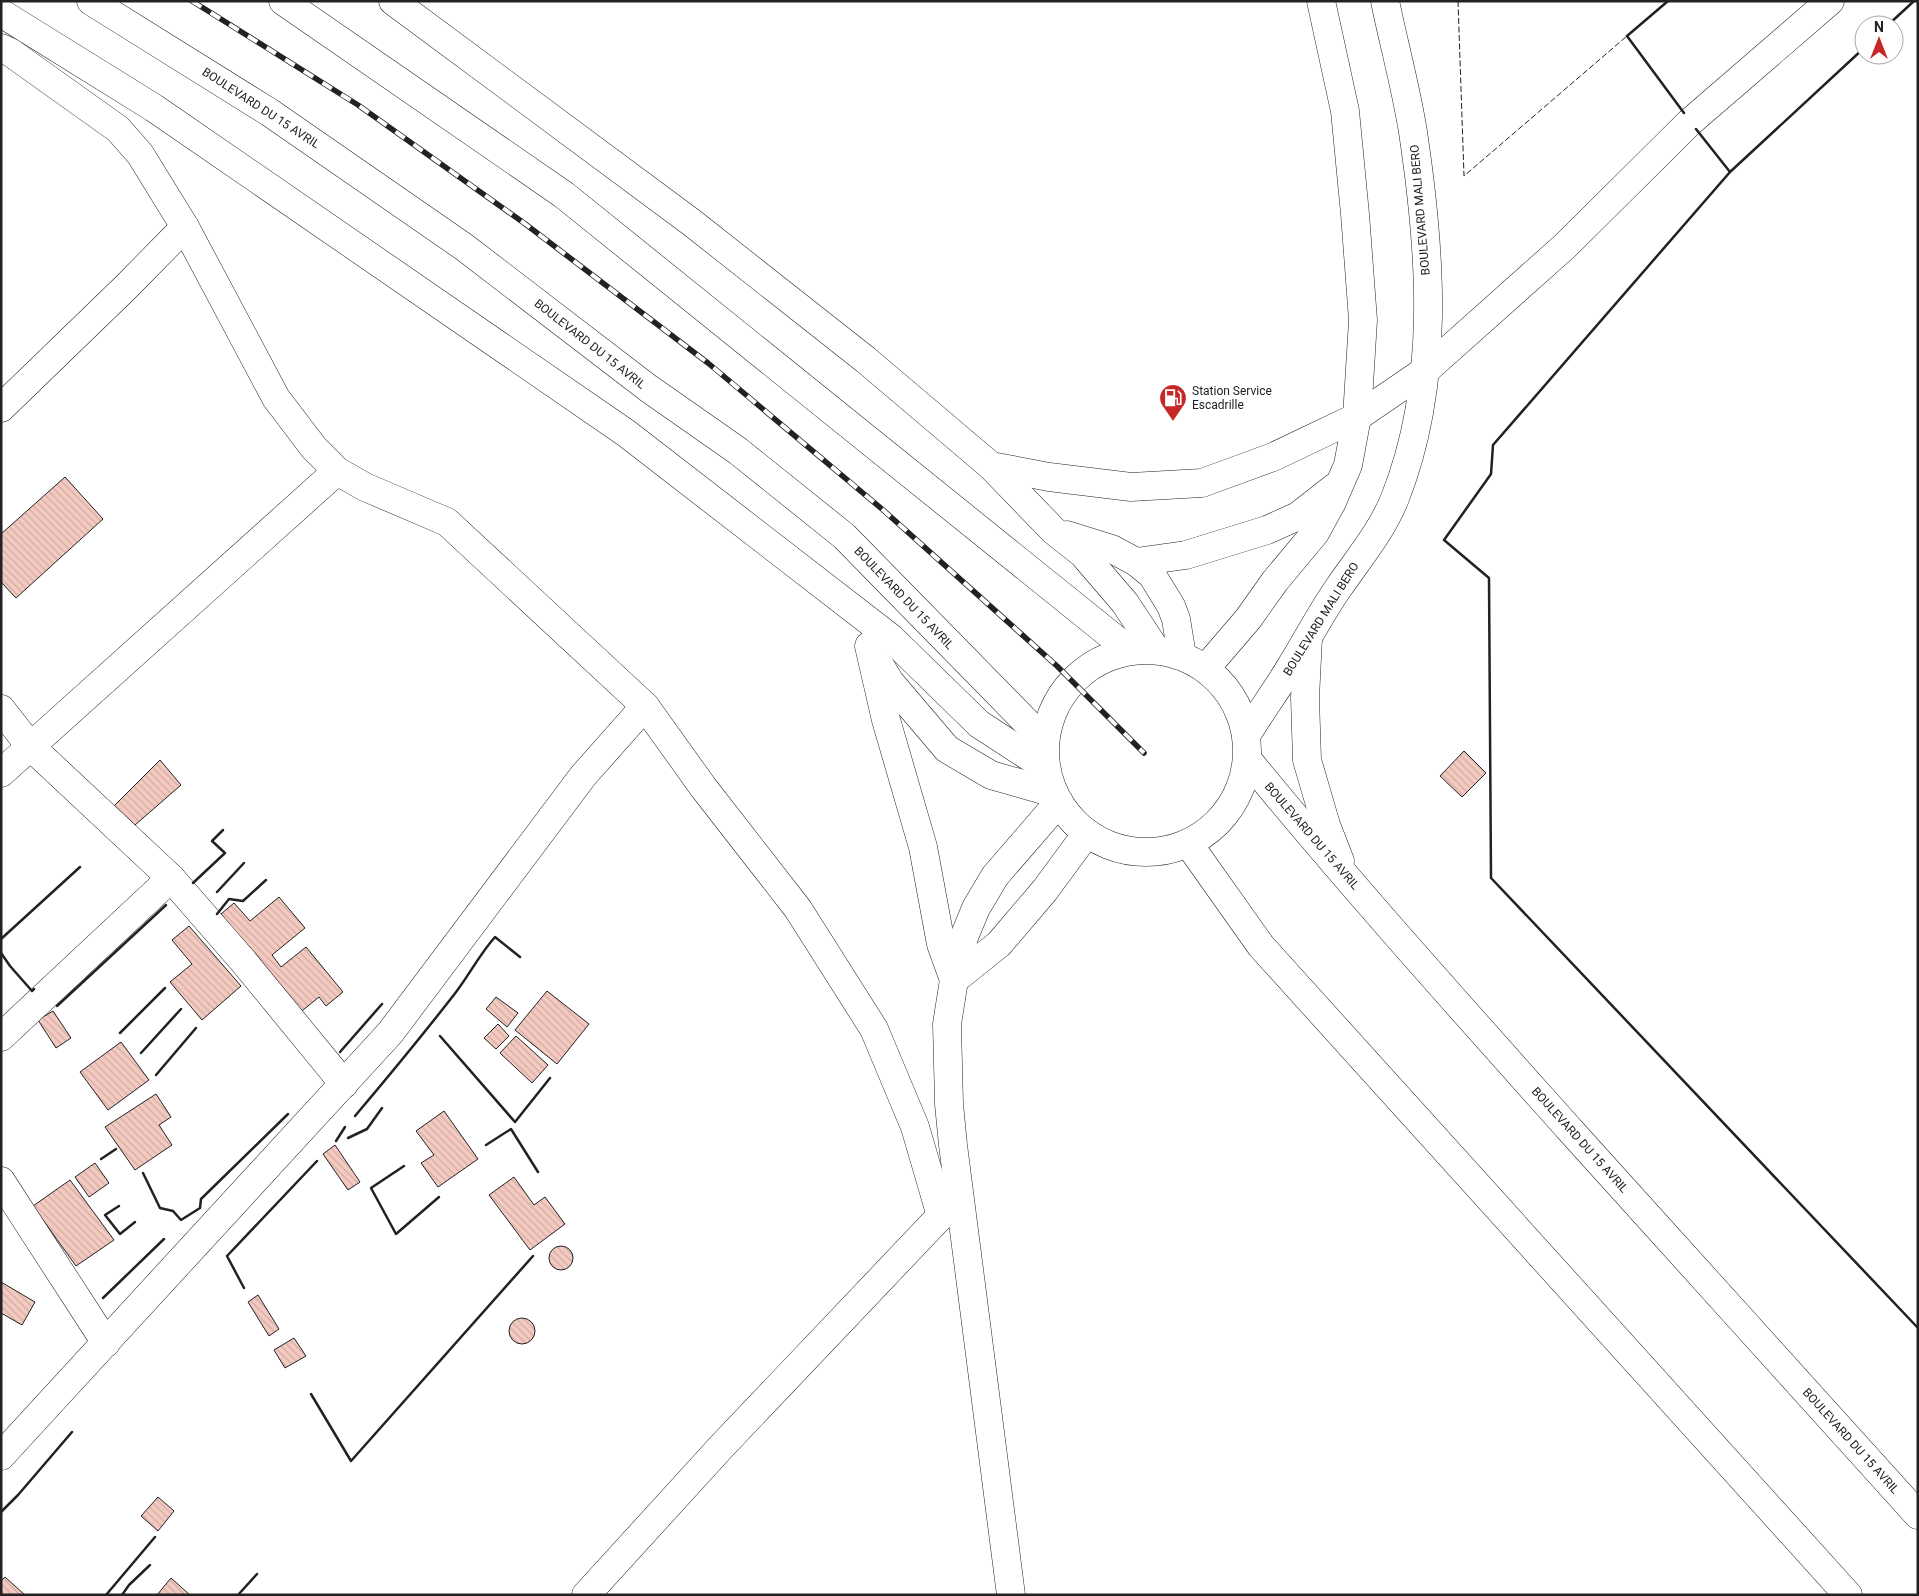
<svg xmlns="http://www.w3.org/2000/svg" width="1919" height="1596" font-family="Roboto,sans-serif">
<defs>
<pattern id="building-back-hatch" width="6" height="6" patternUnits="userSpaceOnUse" patternTransform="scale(1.25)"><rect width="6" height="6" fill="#f3c9c0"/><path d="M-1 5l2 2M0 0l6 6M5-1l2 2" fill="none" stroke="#d0aca5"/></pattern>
</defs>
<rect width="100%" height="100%" fill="#fff"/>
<g fill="url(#building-back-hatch)" stroke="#222">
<path d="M65 477 103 519 16 598 1 582V534Z"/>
<path d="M1464 751 1486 773 1462 797 1440 776Z"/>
<path d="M160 760 181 785 135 825 114 806Z"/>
<path d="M279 897 305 928 272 955 281 967 306 947 343 992 326 1006 319 997 297 1015 260 963 221 914 234 903 250 921Z"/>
<path d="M189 926 241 986 202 1020 170 982 192 964 172 940Z"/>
<path d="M547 991 589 1024 557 1064 515 1030Z"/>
<path d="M496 997 518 1013 507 1027 486 1009Z"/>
<path d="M53 1011 71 1038 56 1048 38 1020Z"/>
<path d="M498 1024 509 1036 496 1049 484 1038Z"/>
<path d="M516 1036 548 1065 532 1083 500 1053Z"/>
<path d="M121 1042 149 1080 108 1110 80 1072Z"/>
<path d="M156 1094 171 1117 159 1125 172 1145 135 1170 105 1127Z"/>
<path d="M444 1111 478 1159 438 1187 421 1163 434 1155 416 1131Z"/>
<path d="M335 1145 360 1182 348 1190 323 1154Z"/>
<path d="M95 1163 109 1183 89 1197 75 1177Z"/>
<path d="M514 1177 534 1205 545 1197 565 1224 530 1250 489 1195Z"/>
<path d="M70 1180 114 1240 76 1266 33 1206Z"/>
<circle cx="561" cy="1258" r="12"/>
<path d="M1 1282 35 1302 22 1325 1 1313Z"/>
<path d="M258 1295 279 1329 269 1336 248 1302Z"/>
<circle cx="522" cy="1331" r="13"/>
<path d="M294 1338 306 1356 285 1368 274 1350Z"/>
<path d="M158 1497 174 1511 158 1531 141 1516Z"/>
<path d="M5 1577 25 1595H1V1581Z"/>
<path d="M171 1578 190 1595H157Z"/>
</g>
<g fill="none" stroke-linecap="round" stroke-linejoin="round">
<defs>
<g id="minor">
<path d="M1 48 10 52 118 129 140 154 185 227 276 398 314 448 337 471 365 487 447 522 645 706 703 787 798 909 874 1029 915 1127 941 1216"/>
<path d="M1 408 126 287 185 227"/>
<path d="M991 466 1049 477 1131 487 1202 483 1273 457 1357 417 1426 370 1565 246 1690 122 1830 1"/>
<path d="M1 709 30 746 171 878 244 962 344 1084"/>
<path d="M1 773 337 471"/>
<path d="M954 980 999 944 1045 890 1087 833"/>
<path d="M1 1037 171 878"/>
<path d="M1 1181 106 1343"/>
<path d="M1 1456 390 1033 583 776 645 706"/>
<path d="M586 1595 722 1446 953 1203"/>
<path d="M1011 1595 953 1145 949 1104 947 1024 954 980 964 937 976 908 995 876 1059 802"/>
</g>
<g id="major">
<path d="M393 1 691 222 866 360 991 466 1054 531 1083 554 1125 603 1156 650"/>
<path d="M1 13 154 108 626 433 891 638 979 724 1045 767"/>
<path d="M1067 535 1112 549 1136 562 1152 575 1171 606 1176 619 1182 656"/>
<path d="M1136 562 1186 555 1267 530 1298 516 1335 487"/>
<path d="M869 646 886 720 923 847 941 944 954 980"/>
<path d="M879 664 890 682 947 749 991 775 1054 793"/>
<path d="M1206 668 1248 619 1275 581 1315 533 1332 502 1348 465 1357 417 1363 320 1355 214 1345 111 1321 1"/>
<path d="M1247 734C1260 713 1275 692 1288 671 1305 644 1320 614 1339 587 1359 558 1382 531 1395 498 1441 382 1431 252 1413 132 1406 88 1394 45 1385 1"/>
</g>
<g id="highway">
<path d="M91 1 269 112 464 247 648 388 738 451 844 536 1045 741"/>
<path d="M283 1 564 195 1129 650"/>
<path d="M1308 638 1305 698 1307 760 1326 825 1340 861"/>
<circle cx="1146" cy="751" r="101"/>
<path d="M1248 760C1352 887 1462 1009 1571 1131 1687 1259 1802 1387 1918 1515"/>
<path d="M1188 843 1261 946 1848 1595"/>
</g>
</defs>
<use href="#minor" stroke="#222" stroke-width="29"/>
<use href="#major" stroke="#222" stroke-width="29"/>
<use href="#highway" stroke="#222" stroke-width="29"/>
<use href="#minor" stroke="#fff" stroke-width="28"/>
<use href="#major" stroke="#fff" stroke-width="28"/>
<use href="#highway" stroke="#fff" stroke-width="28"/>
<defs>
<path id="rail" d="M192 1 358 105 524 223 708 363 882 509 1057 666 1144 753"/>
</defs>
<use href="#rail" stroke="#222" stroke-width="5.5"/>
<use href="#rail" stroke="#fff" stroke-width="4" stroke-dasharray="11" stroke-linecap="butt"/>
<path stroke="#222" stroke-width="1" stroke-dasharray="6 2.5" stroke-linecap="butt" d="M1458 1 1464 176 1627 36"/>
<g stroke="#222" stroke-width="2.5">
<path d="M1668 1 1627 36 1684 113"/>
<path d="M1888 25 1914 1"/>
<path d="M1696 129 1730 172 1864 48"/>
<path d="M1730 172 1493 445 1491 474 1444 540 1489 578 1491 878 1918 1328"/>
<path d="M193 883 225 853 212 841 223 830"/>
<path d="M217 892 244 863"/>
<path d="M217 914 229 899 243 901 266 880"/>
<path d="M1 939 80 867"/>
<path d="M1 953 10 966 32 991 34 989"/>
<path d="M57 1006 166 905"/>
<path d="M120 1033 165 988"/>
<path d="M440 1036 515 1122 550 1078"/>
<path d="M340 1052 382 1004"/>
<path d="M141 1053 181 1009"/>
<path d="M156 1075 196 1028"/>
<path d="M355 1116C388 1077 421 1037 453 996 468 977 479 955 495 937L520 957"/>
<path d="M348 1138 367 1129 382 1108"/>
<path d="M336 1141 345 1127"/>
<path d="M486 1145 511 1129 538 1172"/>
<path d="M101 1159 116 1149"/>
<path d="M404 1166 371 1188 396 1234 439 1197"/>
<path d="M143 1173 160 1208 173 1211 181 1220 200 1208 201 1199 288 1114"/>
<path d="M119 1206 105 1215 120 1234 135 1222"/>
<path d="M244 1288 227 1256 317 1161"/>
<path d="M103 1298 164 1239"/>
<path d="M311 1394 351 1461 533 1256"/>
<path d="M1 1512 18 1495 72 1432"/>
<path d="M106 1595 155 1537"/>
<path d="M122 1595 129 1585 150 1565"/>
<path d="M238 1595 257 1574"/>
</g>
</g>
<defs>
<symbol id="fuel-pin" viewBox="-11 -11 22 30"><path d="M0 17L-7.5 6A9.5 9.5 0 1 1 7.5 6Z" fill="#c62828" stroke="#fff"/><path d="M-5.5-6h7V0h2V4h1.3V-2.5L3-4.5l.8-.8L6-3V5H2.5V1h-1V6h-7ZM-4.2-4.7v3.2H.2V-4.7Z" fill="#fff"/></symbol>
</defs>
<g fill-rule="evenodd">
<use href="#fuel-pin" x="1157" y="382" width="32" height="43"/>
</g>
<g text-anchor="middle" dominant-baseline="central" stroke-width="4" stroke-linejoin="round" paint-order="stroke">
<g font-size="12" fill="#222" stroke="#fff">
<text transform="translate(261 108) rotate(33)">BOULEVARD DU 15 AVRIL</text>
<text transform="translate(1420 210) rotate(-95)">BOULEVARD MALI BERO</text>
<text transform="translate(590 344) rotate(38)">BOULEVARD DU 15 AVRIL</text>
<text transform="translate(904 598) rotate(46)">BOULEVARD DU 15 AVRIL</text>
<text transform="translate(1321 619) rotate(-58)">BOULEVARD MALI BERO</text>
<text transform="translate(1312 836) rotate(49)">BOULEVARD DU 15 AVRIL</text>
<text transform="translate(1580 1140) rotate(48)">BOULEVARD DU 15 AVRIL</text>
<text transform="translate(1851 1441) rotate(48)">BOULEVARD DU 15 AVRIL</text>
</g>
<g font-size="12" fill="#222" stroke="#fff" text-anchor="start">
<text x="1192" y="391">Station Service<tspan x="1192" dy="14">Escadrille</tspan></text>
</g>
</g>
<rect width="1919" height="1596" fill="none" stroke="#222222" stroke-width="5"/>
<g transform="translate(1879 40)"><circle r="24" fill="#ffffff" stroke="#a7a7a7"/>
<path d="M0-4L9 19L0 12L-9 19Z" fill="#c62828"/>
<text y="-8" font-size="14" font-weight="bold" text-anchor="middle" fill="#222222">N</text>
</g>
</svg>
